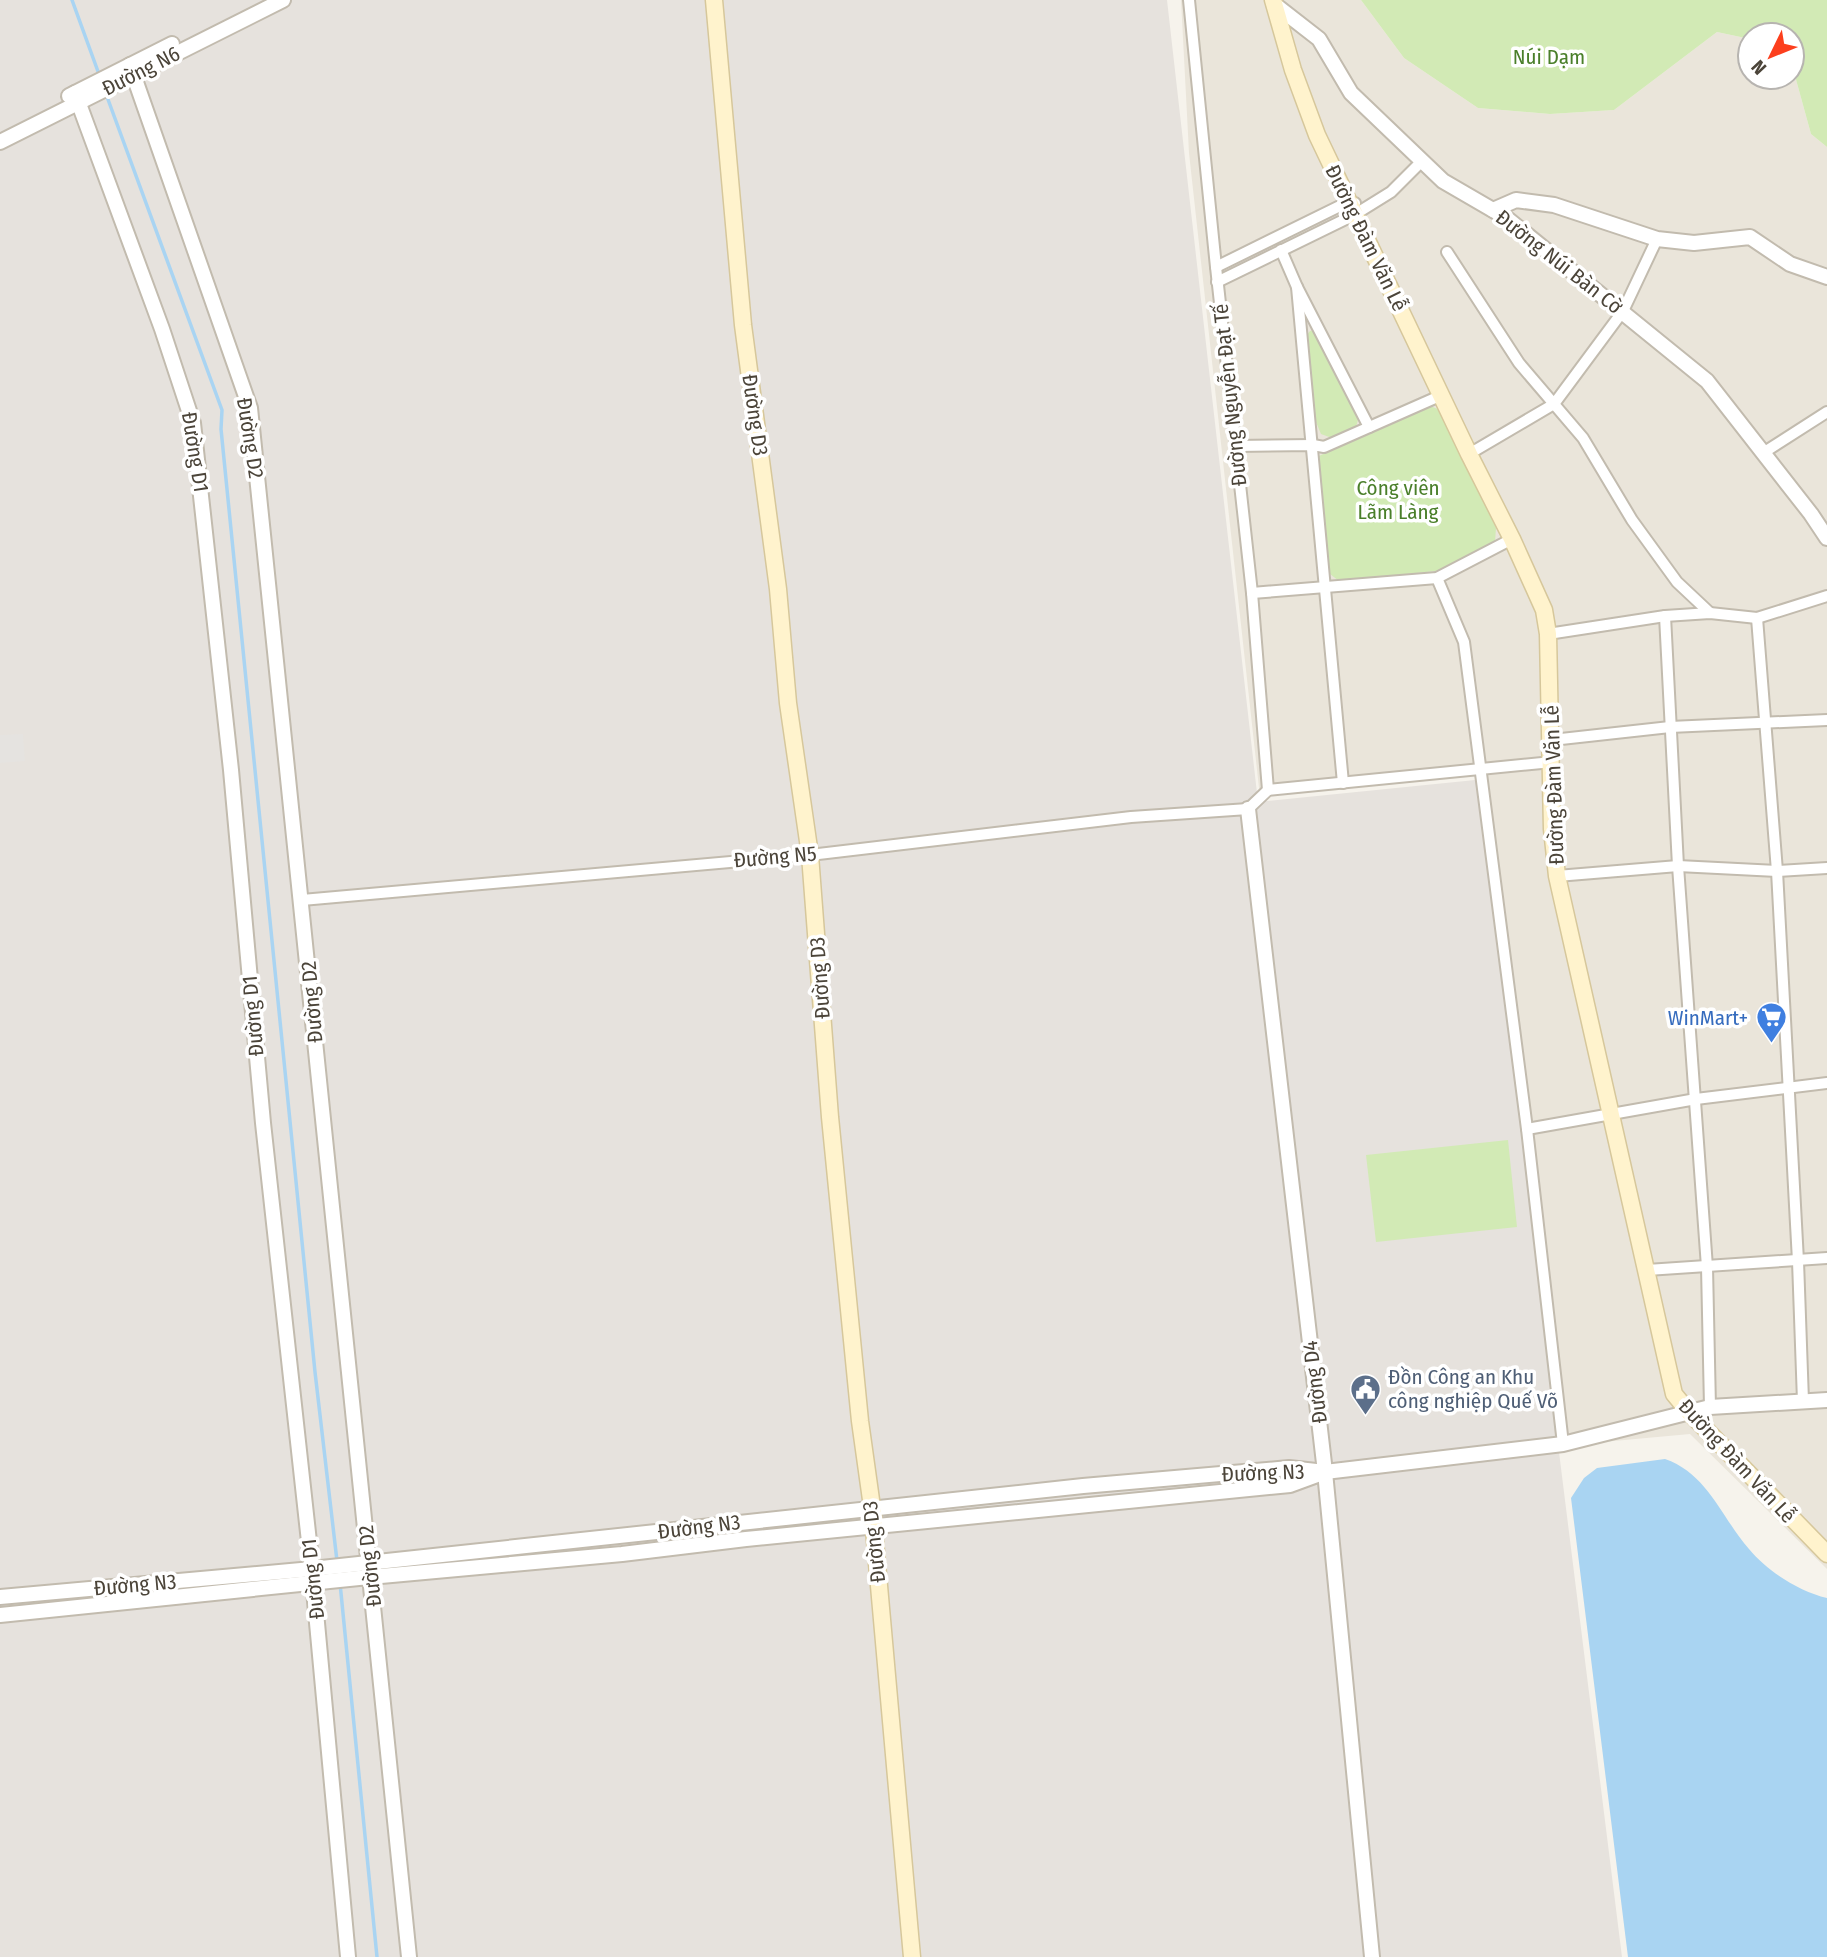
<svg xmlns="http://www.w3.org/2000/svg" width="1827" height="1957" font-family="'Fira Sans Condensed',sans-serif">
<rect width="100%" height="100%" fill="#f6f3ec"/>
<path fill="#eae5da" d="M1181 0H1361L1404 58 1478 108 1550 114 1614 110 1717 32 1750 39V77H1792V65L1811 134 1827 147V1569L1690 1434 1570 1445 1530 1139 1487 774 1260 797 1189 153Z"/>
<path fill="#e6e2dd" d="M0 0H1167L1258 802 1485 779 1555 1420 1622 1957H0Z"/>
<g fill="#d2eab5">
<path d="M1361 0H1827V147L1811 134 1792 65V35H1750V39L1717 32 1614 110 1550 114 1478 108 1404 58Z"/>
<path d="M1314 330 1319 334 1358 420 1356 427 1332 438 1321 434 1316 422 1306 336 1310 331Z"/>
<path d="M1428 405 1440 410 1496 528 1495 542 1448 567 1436 571 1339 581 1330 574 1328 568 1317 460 1319 456Z"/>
<path d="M1508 1140 1517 1227 1376 1242 1366 1155Z"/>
</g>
<path fill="#e5e3e0" d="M23 734 25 761 0 763V735Z"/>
<path fill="#a9d4f2" d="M1665 1459C1708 1474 1721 1517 1749 1549 1768 1572 1799 1591 1827 1598V1957H1628L1571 1498 1584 1478 1597 1468Z"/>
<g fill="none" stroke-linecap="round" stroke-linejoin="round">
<g stroke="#a9d4f2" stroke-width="3.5">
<path d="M72 0 100 77"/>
<path d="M106 94 222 410 221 429 315 1372 337 1561"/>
<path d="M340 1583 377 1957"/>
</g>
<defs>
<g id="minor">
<path d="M1189 0 1216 267 1252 593 1268 790"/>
<path d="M1281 250 1297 287 1369 427"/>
<path d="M1447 252 1519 363 1583 438 1632 520 1677 582 1710 613"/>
<path d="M1216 267 1348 202 1355 203"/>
<path d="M1217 282 1354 215 1391 192 1422 161"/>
<path d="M1297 287 1343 783"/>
<path d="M1236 446 1313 445 1324 447 1442 395"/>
<path d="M1763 453 1827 412"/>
<path d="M1469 454 1554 404 1623 311 1657 239"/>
<path d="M1437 578 1464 642 1527 1129 1563 1444"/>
<path d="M1252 593 1437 578 1512 539"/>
<path d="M1665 616 1678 866 1707 1267 1710 1407"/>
<path d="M1757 618 1777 871 1798 1261 1803 1401"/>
<path d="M1548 634 1665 616 1710 613 1757 618 1827 596"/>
<path d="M1552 740 1670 727 1827 720"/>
<path d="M1557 876 1678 866 1777 871 1827 868"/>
<path d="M302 900 810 855 1131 817 1248 809 1268 790 1552 762"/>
<path d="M1527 1129 1696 1099 1827 1083"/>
<path d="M1647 1270 1827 1258"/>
</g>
<g id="tertiary">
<path d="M1274 4 1319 39 1351 93 1443 181 1505 217 1707 381 1811 514 1827 538"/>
<path d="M130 65 250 408 409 1957"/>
<path d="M75 93 162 329 193 423 231 770 263 1123 312 1569 348 1957"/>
<path d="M69 96 172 44"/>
<path d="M0 142 283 0"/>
<path d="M1493 210 1516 200 1554 205 1657 239 1694 243 1750 237 1790 264 1827 277"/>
<path d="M1248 809 1325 1472 1372 1957"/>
<path d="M0 1597 312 1569 1083 1486 1289 1468 1325 1472 1563 1444 1710 1407 1827 1400"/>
<path d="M0 1615 359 1578 622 1554 746 1539 1290 1485 1320 1474"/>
</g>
<g id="secondary">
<path d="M714 0 743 325 778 589 788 703 810 855 830 1117 860 1421 872 1507 912 1957"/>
<path d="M1273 0 1293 70 1317 135 1469 454 1512 539 1544 610 1548 634 1552 829 1557 876 1674 1394 1688 1411 1827 1554"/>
</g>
</defs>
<use href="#minor" stroke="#c2bbae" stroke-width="14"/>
<use href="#tertiary" stroke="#c2bbae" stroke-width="18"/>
<use href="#secondary" stroke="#d6c79b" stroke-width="19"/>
<use href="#minor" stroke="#fff" stroke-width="10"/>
<use href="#tertiary" stroke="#fff" stroke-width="14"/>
<use href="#secondary" stroke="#fff3cd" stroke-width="16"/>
</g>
<defs>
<symbol id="supermarket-pin" viewBox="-11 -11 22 30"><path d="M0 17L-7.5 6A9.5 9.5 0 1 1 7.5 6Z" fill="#3f7fe0" stroke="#fff"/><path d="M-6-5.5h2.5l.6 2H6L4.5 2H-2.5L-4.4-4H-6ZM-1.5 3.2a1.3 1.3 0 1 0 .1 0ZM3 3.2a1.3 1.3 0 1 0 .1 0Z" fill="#fff"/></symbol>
<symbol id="civic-pin" viewBox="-11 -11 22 30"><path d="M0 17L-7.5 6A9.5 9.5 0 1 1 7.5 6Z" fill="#5c6f8a" stroke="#fff"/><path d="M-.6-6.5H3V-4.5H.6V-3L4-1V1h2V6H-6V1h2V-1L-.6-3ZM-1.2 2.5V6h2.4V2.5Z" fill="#fff"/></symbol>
</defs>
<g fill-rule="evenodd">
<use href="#supermarket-pin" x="1754" y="1000" width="35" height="47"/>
<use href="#civic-pin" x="1348" y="1372" width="35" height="47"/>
</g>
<g text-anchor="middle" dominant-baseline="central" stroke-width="7" stroke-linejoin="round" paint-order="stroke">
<g font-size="21" fill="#4a7f2a" stroke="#fff">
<text x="1549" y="57">Núi Dạm</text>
<text x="1398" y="488">Công viên<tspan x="1398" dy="24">Lãm Làng</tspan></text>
</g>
<g font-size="21" fill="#4b4439" stroke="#fff">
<text transform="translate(141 71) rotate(-27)">Đường N6</text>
<text transform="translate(1366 238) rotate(64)">Đường Đàm Văn Lễ</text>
<text transform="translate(1559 262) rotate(38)">Đường Núi Bàn Cờ</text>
<text transform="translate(1230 395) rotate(-96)">Đường Nguyễn Đạt Tế</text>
<text transform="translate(755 415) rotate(82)">Đường D3</text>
<text transform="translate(250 438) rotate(81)">Đường D2</text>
<text transform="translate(195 452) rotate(81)">Đường D1</text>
<text transform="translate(1554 785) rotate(-92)">Đường Đàm Văn Lễ</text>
<text transform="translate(775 857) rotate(-5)">Đường N5</text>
<text transform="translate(820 978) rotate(-94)">Đường D3</text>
<text transform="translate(312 1002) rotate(-95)">Đường D2</text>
<text transform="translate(253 1016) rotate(-95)">Đường D1</text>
<text transform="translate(1315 1382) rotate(-97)">Đường D4</text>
<text transform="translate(1737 1461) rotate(47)">Đường Đàm Văn Lễ</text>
<text transform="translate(1263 1473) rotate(-2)">Đường N3</text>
<text transform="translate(699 1527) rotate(-7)">Đường N3</text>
<text transform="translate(874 1542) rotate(-96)">Đường D3</text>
<text transform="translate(370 1566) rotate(-96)">Đường D2</text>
<text transform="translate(313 1579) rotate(-96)">Đường D1</text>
<text transform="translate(135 1585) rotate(-5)">Đường N3</text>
</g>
<g font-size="21" fill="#366cbe" stroke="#fff" text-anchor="end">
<text x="1748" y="1018">WinMart+</text>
</g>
<g font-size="21" fill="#4e5e75" stroke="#fff" text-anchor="start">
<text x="1388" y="1377">Đồn Công an Khu<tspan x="1388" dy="24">công nghiệp Quế Võ</tspan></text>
</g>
</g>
<g transform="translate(1771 56) rotate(227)"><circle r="33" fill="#ffffff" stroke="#b7b4b0" stroke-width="2"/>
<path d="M0-5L12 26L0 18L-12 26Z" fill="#fc3f1d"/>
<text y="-10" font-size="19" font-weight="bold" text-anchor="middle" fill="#4b4439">N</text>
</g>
</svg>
